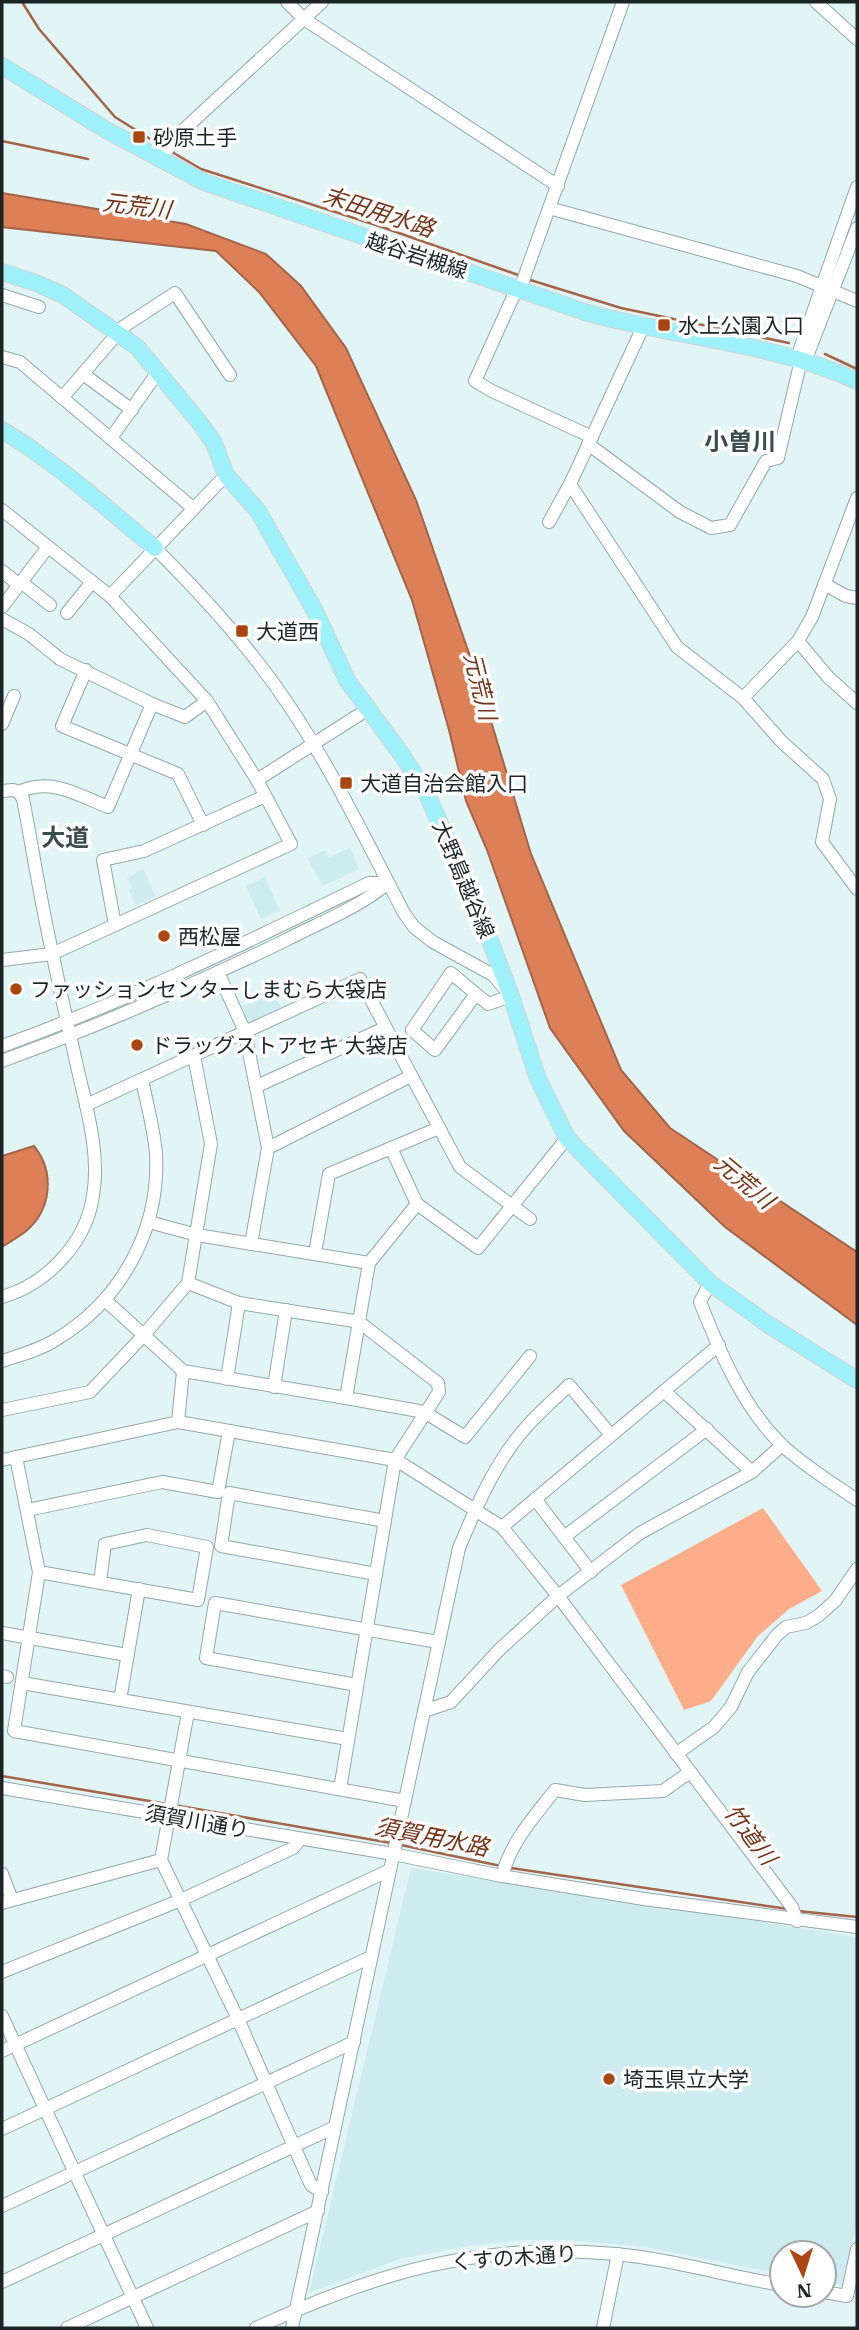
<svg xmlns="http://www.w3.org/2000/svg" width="859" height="2330" font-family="'IBM Plex Serif','Noto Sans JP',serif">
<rect width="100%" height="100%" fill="#e1f5f7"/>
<g fill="#ceecf0">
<path d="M350 847 359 869 323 886 307 858 325 850 329 858Z"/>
<path d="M143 869 156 897 135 905 129 890 132 888 127 878Z"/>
<path d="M265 877 280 911 261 919 246 886Z"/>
<path d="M274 994 281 1007 249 1022 242 1006Z"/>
<path d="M411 1868 857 1937V2222L844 2286 824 2282V2253H782V2274L644 2247 568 2240H523L469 2246 400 2259 309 2293Z"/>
</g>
<path fill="#fead8b" d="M763 1508 822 1591 789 1609 758 1636 711 1701 684 1710 621 1585Z"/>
<g fill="#dd8058" stroke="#a36449" stroke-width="2">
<path d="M2 193 186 224 266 254 301 286 346 348 416 500 481 688 531 854 621 1070 670 1128 857 1252V1325L725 1227 624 1131 550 1028 487 850 466 801 449 730 412 600 316 366 259 292 216 251 2 227Z"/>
<path d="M34 1146C55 1172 52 1210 25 1232 18 1237 10 1242 2 1247V1156Z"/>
</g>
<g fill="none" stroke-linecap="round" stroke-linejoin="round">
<g stroke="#a36449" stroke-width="2.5">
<path d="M22 2 39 29 115 117 163 147"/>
<path d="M2 141 88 159"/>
<path d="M172 152 201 169 379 226 521 276"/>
<path d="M527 279 621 308 789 343"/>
<path d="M825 354 857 369"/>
<path d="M2 1776 167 1804"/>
<path d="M174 1805 391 1843"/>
<path d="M401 1845 501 1866"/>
<path d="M511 1868 788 1909"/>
<path d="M798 1911 857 1917"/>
</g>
<defs>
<g id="minor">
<path d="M287 2 304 19 558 186"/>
<path d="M816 2 857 39"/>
<path d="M159 160 180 133 322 2"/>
<path d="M549 208 797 276 857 301"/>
<path d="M517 288 475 381 492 391 592 437"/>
<path d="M520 289 623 2"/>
<path d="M2 295 39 307"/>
<path d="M2 357 20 362 193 508"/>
<path d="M801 360 809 351 857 228"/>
<path d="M83 374 132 410"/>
<path d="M62 398 123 327 175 293 230 375"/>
<path d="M111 438 158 372"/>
<path d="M588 444 680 512 711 528 730 525 766 461 778 458 801 360 800 349 857 187"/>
<path d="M570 484 677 647 743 698 782 742 823 779 830 799 822 842 857 889"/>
<path d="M2 510 110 596 207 701 257 780 291 844 52 954 2 960"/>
<path d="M549 522 570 484 643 327"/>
<path d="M155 548C189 582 222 617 252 655 315 733 358 825 404 913L414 927 433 942 493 975 511 996 488 1004 451 973 412 1030 435 1050 476 994"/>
<path d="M2 571 19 585"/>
<path d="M21 582 50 605"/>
<path d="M824 584 846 596 857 598"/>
<path d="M110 596 226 475"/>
<path d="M2 607 48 547"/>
<path d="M67 613 92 582"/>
<path d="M2 619 29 634 60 659 152 704 185 717 207 701"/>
<path d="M798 641 828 677 857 703"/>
<path d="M86 670 62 726 178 774 203 825"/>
<path d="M743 698 798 641 812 617 857 498"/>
<path d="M2 724 14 696"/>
<path d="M257 780 368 709"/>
<path d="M2 791 13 790 19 792C51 777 78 795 108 807L152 704"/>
<path d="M115 925 103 860 144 851 265 796"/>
<path d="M218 972 245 1032 268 1148 251 1244"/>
<path d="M2 1046C128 1001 249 941 369 883H388"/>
<path d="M2 1061C98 1026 194 985 286 940 321 922 358 908 388 883"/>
<path d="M257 1086 385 1028"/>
<path d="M86 1105 360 979 460 1167 530 1219"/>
<path d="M268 1148 411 1076"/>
<path d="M391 1148 417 1204 478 1248 567 1138"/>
<path d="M315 1253 329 1174 439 1128"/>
<path d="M369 1263 417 1204"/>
<path d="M188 1283 239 1303 354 1321 363 1325 438 1383 439 1392 395 1460 340 1789"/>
<path d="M710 1283 700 1302C720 1352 743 1408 783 1446 806 1467 832 1483 857 1500"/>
<path d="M2 1297C47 1284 86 1243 93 1196 100 1156 88 1113 79 1075 70 1035 61 995 53 956 41 904 33 851 23 799L19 792"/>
<path d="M105 1300 183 1371 346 1398 369 1263 197 1235 149 1222"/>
<path d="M2 1361C20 1355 40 1350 57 1339 121 1300 160 1230 156 1154 154 1129 147 1104 142 1080"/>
<path d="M227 1379 239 1303"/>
<path d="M274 1387 286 1310"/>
<path d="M664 1391 752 1472"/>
<path d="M346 1398 419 1411 429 1415 465 1437 530 1356"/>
<path d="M2 1410 90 1392 143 1336 188 1283 211 1144 194 1056"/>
<path d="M178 1422 183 1371"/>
<path d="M16 1457 39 1572 14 1731 405 1801"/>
<path d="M2 1460 178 1422 395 1460 404 1465 502 1527 558 1596 792 1907 797 1921"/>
<path d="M535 1499 591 1572"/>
<path d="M27 1510 162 1482 218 1492 229 1431"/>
<path d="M502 1527 719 1345"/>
<path d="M564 1537 707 1429"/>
<path d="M39 1572 198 1600 207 1547 147 1535 105 1544 100 1582"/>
<path d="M376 1574 221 1546 229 1493 385 1521"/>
<path d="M2 1633 127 1655"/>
<path d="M2 1676 7 1677"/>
<path d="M22 1683 348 1739"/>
<path d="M357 1685 206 1658 215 1603 438 1642"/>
<path d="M120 1700 139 1589"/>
<path d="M424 1711 451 1702 499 1650 558 1596 640 1533 752 1472 782 1445"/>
<path d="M188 1712 161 1860 238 2019 311 2185 322 2192"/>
<path d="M676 1754 714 1727 731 1707 748 1672 777 1635 786 1627 806 1623 818 1616 835 1601 857 1569"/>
<path d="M2 1788 393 1854 502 1876 644 1899 857 1927"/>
<path d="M2 1874 12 1900"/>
<path d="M502 1876C511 1842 533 1818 555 1790L585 1795 663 1791 690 1772"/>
<path d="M2 1903 161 1860"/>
<path d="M2 1972 181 1900 293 1848 300 1840"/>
<path d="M2 2016 147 2328"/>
<path d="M2 2051 390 1870"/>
<path d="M2 2129 371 1957"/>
<path d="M2 2206 354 2042"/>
<path d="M2 2282 335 2127"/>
<path d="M824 2292 847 2296 857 2249"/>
<path d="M67 2328 318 2211"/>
<path d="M256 2328C375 2273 482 2241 615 2254 671 2259 726 2276 782 2285"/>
<path d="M292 2328 459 1548C477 1505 497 1458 529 1424 542 1410 556 1398 569 1385L611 1435"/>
<path d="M603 2328 618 2254"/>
</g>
<g id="major">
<path d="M2 66 108 131 204 182 588 313C676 337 774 343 857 381"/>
<path d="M2 272 36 283 63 295 137 347 200 423 214 443 226 475 258 511 315 611 347 680 402 755 427 794 488 935 511 996 538 1079 567 1138 710 1283 769 1325 857 1380"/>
<path d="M2 430C57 463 105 507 155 548"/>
</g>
</defs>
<use href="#minor" stroke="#93a7a9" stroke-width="14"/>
<use href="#major" stroke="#d2d3d3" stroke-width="18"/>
<use href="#minor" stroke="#fff" stroke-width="12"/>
<use href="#major" stroke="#9ef1fa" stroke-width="16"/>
</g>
<g fill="#aa4611" stroke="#fefefe" stroke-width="2.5">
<rect x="132" y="130" width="14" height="14" rx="3.5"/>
<rect x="657" y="318" width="14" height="14" rx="3.5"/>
<rect x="235" y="624" width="14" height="14" rx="3.5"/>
<rect x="339" y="776" width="14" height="14" rx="3.5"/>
<circle cx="164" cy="936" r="7"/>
<circle cx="16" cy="989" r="7"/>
<circle cx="137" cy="1045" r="7"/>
<circle cx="609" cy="2079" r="7"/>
</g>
<g text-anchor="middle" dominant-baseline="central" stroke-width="7" stroke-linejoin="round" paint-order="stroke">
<g font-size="21" fill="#1c2425" stroke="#fefefe" text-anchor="start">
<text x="153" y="137">砂原土手</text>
<text x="678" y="325">水上公園入口</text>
<text x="256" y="631">大道西</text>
<text x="360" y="783">大道自治会館入口</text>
<text x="178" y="936">西松屋</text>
<text x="30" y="989">ファッションセンターしまむら大袋店</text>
<text x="151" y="1045">ドラッグストアセキ 大袋店</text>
<text x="623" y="2079">埼玉県立大学</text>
</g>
<g font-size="21" fill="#1c2425" stroke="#fefefe">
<text transform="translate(417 255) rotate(18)">越谷岩槻線</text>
<text transform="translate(464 879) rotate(67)">大野島越谷線</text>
<text transform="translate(197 1821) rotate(10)">須賀川通り</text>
<text transform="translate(514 2257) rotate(-4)">くすの木通り</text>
</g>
<g font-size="23" font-style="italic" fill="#703418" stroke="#fefefe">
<text transform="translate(137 205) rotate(7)">元荒川</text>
<text transform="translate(379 211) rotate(18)">末田用水路</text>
<text transform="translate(481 686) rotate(76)">元荒川</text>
<text transform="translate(745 1181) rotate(40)">元荒川</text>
<text transform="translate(751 1834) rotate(53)">竹道川</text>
<text transform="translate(432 1836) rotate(11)">須賀用水路</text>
</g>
<g font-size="24" font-weight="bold" fill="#3b4c4e" stroke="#fefefe">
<text x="740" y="441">小曽川</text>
<text x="65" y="837">大道</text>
</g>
</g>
<rect width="859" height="2330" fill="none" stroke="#1c2425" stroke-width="7"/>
<g transform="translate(803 2274) rotate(176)"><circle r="33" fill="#fefefe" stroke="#a4a7a7" stroke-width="2"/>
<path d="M0-5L12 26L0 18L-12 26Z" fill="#aa4611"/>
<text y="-10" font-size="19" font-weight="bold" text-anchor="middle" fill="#1c2425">N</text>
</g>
</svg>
